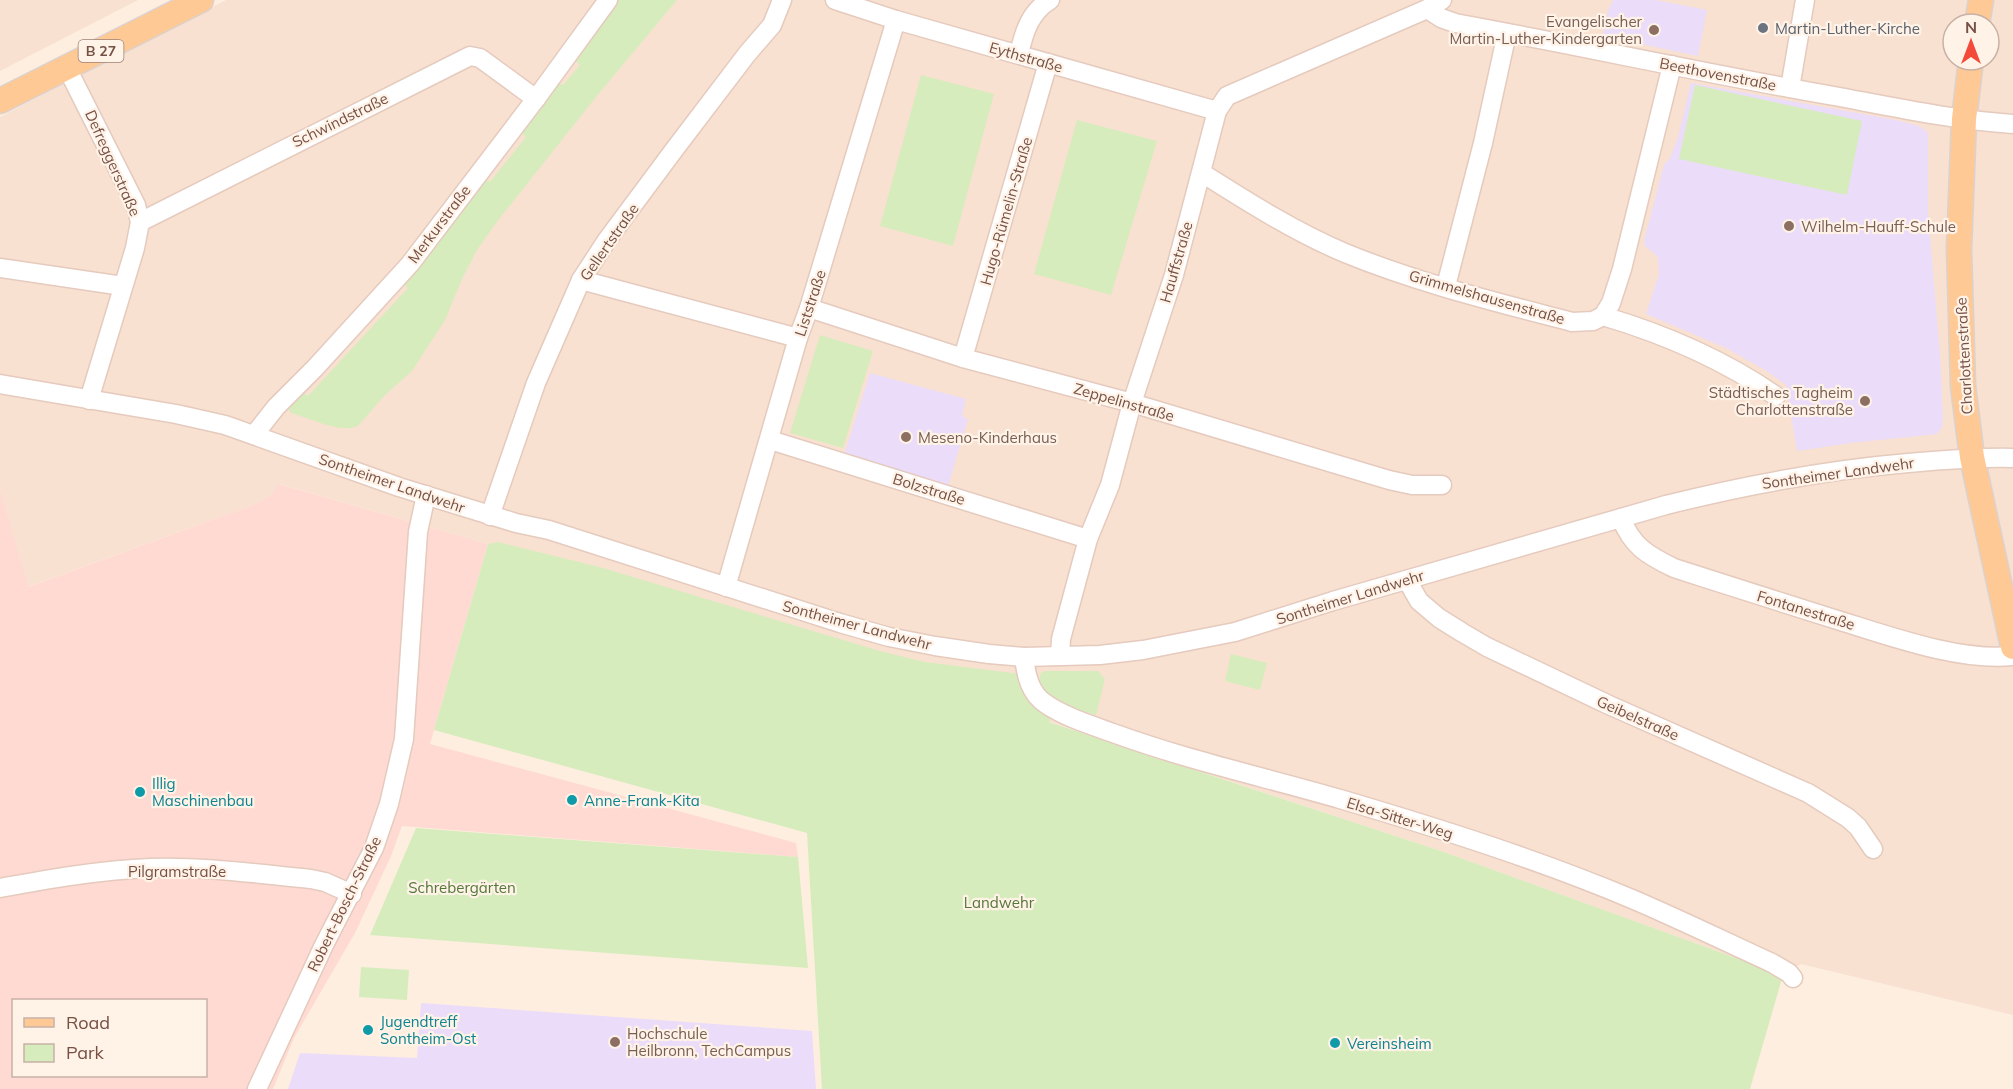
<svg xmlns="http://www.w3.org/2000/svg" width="2013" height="1089" font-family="Mulish,sans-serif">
<rect width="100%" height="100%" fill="#feeedf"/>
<g fill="#f8e1d0" fill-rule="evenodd">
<path d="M0 0H138L0 71Z"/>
<path d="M226 0H2013V1015L1801 964 1783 975 1444 852 965 694 488 544 280 484 272 494 256 504 27 587 0 489V117ZM1953 24H1989V60H1953Z"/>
</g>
<path fill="#ffdad2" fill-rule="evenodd" d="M279 484 488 544 430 744 796 843 798 857 402 826 391 856 355 933 294 1038 273 1089H0V489L28 587 256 504 272 494ZM14 1000H206V1076H14Z"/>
<g fill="#ebdcfa">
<path d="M1613 0H1656L1707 10 1698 56 1607 37 1603 34 1608 11Z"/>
<path d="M1691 83 1896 120 1919 126 1928 132V212L1940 356 1943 418 1942 427 1937 434 1851 443 1797 451 1786 385 1765 370 1726 348 1646 314 1659 274 1658 257 1645 246 1644 241 1664 165 1670 158 1678 137Z"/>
<path d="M870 373 966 399 962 416 968 419 948 486 844 455Z"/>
<path d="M421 1003 812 1031 816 1089H288L300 1053 417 1058Z"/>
</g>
<g fill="#d7ecbd">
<path d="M618 0H677L596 97 496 223 477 250 462 279 445 320 412 371 384 396 358 426C341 434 309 418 291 413L286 405 302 391 308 396 408 288 402 282 484 177 490 182 526 137 520 131 556 81 563 85 580 65 574 59Z"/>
<path d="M921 75 994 94 953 246 880 226Z"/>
<path d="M1695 85 1862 121 1847 195 1679 159Z"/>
<path d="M1077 120 1157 141 1111 295 1034 274Z"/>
<path d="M820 335 873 351 843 448 790 433Z"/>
<path d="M498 542 603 568 880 651 925 662 1019 674 1052 713 1049 722 1444 852 1783 975 1750 1089H822L807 833 434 730 488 544Z"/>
<path d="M1231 654 1267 663 1260 690 1225 681Z"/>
<path d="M1045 671H1098L1105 679 1096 715C1077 709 1031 701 1041 673Z"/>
<path d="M416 828 798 857 808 968 370 935Z"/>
<path d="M361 967 409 970 407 1000 359 997Z"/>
</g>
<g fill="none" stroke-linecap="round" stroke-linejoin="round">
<defs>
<g id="minor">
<path d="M835 0 896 20 1217 111"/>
<path d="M1427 9 1441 18 1455 23C1581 46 1707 74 1834 96 1893 107 1953 120 2013 124"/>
<path d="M1019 54C1024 32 1030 12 1050 0"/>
<path d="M67 68 136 205 140 222 135 248 89 400"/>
<path d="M1790 88 1805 0"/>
<path d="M1202 173C1248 202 1295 232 1345 253 1418 283 1496 302 1572 322L1593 321 1603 316C1664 334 1724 360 1776 396"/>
<path d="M140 222 470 56 480 58 536 99"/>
<path d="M0 268 123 286"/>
<path d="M581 280 798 338"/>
<path d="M1446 286 1483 143 1507 33"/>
<path d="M809 308 963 358 1132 403 1389 480 1412 485H1442"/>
<path d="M1603 316 1611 303 1622 269 1672 65"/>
<path d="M963 358 1048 63"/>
<path d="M0 384 176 414 225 425 399 487 516 523 549 530 840 623 889 637 935 646 989 654 1024 657 1100 655 1143 650 1235 632 1333 601 1666 505C1746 485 1826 470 1908 463 1943 460 1978 457 2013 458"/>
<path d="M254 435 276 407 315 368 410 264 538 96 608 0"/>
<path d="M770 440 1088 539"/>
<path d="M490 516 536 383 581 280 607 240 674 150 747 54 772 25 782 0"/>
<path d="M1621 518C1632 546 1647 555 1674 568 1726 585 1778 601 1831 618 1884 634 1958 662 2013 656"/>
<path d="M1407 580 1419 601 1439 618 1463 633 1487 647 1609 705 1808 793 1848 818 1858 827 1873 849"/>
<path d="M726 587 798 338 809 308 896 20"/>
<path d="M1060 655 1061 639 1088 539 1110 485 1132 403 1174 275 1217 111 1227 96 1427 9 1442 0"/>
<path d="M1024 657C1026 675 1030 694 1046 704 1065 717 1091 725 1113 733 1187 760 1264 777 1340 799 1438 828 1537 859 1632 899 1679 919 1726 942 1772 963L1789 973 1793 978"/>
<path d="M0 888C49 879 100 870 151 868 204 866 258 874 311 879L325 882 352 894"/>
<path d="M257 1089 324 945 374 848 389 804 404 739 418 532 426 495"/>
</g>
<g id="major">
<path d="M1977 24 1981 0"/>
<path d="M1971 60 1964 119 1959 249 1963 386 1972 457 2013 647"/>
<path d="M0 101 201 0"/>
</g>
</defs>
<use href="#minor" stroke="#e5cabe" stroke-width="21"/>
<use href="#major" stroke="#dbd2cf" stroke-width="27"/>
<use href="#minor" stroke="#fff" stroke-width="18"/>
<use href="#major" stroke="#ffc995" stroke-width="24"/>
</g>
<circle fill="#6b7280" stroke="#fff2e7" stroke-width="2" cx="1763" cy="28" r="6"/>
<g fill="#8d6e63" stroke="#fff2e7" stroke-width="2">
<circle cx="1654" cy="30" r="6"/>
<circle cx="1789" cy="226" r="6"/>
<circle cx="1865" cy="401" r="6"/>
<circle cx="906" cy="437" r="6"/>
<circle cx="615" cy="1042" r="6"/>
</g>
<g fill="#0f9aa8" stroke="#fff2e7" stroke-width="2">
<circle cx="140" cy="792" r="6"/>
<circle cx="572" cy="800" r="6"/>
<circle cx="368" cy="1030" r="6"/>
<circle cx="1335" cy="1043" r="6"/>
</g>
<g text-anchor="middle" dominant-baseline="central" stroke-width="4.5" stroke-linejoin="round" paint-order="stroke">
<rect fill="#fff2e7" stroke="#9f8176" stroke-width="1.5" x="78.5" y="40" width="45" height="22" rx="4.5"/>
<g font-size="14" font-weight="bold" fill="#765045">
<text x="101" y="51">B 27</text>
</g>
<g font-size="15" fill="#785e54" stroke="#fff2e7" text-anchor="start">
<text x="1642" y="21" text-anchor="end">Evangelischer<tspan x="1642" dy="17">Martin-Luther-Kindergarten</tspan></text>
<text x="1801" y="226">Wilhelm-Hauff-Schule</text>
<text x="1853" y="392" text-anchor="end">Städtisches Tagheim<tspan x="1853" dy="17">Charlottenstraße</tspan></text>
<text x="918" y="437">Meseno-Kinderhaus</text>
<text x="627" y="1033">Hochschule<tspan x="627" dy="17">Heilbronn, TechCampus</tspan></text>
</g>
<g font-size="15" fill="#5b616d" stroke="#fff2e7" text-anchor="start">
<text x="1775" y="28">Martin-Luther-Kirche</text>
</g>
<g font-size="15" fill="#765045" stroke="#fff2e7">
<text transform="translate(1026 57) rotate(16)">Eythstraße</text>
<text transform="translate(1718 74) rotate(11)">Beethovenstraße</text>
<text transform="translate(340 120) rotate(-26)">Schwindstraße</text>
<text transform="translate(113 163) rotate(66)">Defreggerstraße</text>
<text transform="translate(1006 211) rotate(-74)">Hugo-Rümelin-Straße</text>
<text transform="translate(439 224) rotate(-53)">Merkurstraße</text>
<text transform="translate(609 242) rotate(-55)">Gellertstraße</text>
<text transform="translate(1176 262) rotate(-74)">Hauffstraße</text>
<text transform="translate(1487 297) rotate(16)">Grimmelshausenstraße</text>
<text transform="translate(810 303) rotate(-72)">Liststraße</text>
<text transform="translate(1964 356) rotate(-93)">Charlottenstraße</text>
<text transform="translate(1124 402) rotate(16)">Zeppelinstraße</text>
<text transform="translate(1838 473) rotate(-8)">Sontheimer Landwehr</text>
<text transform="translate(392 483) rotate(19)">Sontheimer Landwehr</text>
<text transform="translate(929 489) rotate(17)">Bolzstraße</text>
<text transform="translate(1350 597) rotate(-17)">Sontheimer Landwehr</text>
<text transform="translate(1806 610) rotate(17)">Fontanestraße</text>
<text transform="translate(857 625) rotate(15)">Sontheimer Landwehr</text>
<text transform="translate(1638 718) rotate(24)">Geibelstraße</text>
<text transform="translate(1400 818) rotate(17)">Elsa-Sitter-Weg</text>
<text x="177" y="871">Pilgramstraße</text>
<text transform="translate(344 904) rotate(-64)">Robert-Bosch-Straße</text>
</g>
<g font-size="15" fill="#0d838f" stroke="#fff2e7" text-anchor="start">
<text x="152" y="783">Illig<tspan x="152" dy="17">Maschinenbau</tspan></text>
<text x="584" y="800">Anne-Frank-Kita</text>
<text x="380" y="1021">Jugendtreff<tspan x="380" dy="17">Sontheim-Ost</tspan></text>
<text x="1347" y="1043">Vereinsheim</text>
</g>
<g font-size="15" fill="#54773a" stroke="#fff2e7">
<text x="462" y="887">Schrebergärten</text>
<text x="999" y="902">Landwehr</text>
</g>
</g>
<rect x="12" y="999" width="195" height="78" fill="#fff2e7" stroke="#c8b1a6" stroke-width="1.5"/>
<rect x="24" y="1018" width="30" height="9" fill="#ffc995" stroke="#c8b1a6" stroke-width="1.5"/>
<text x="66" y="1029" font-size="18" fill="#765045">Road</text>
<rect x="24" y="1044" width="30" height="18" fill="#d7ecbd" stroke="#c8b1a6" stroke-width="1.5"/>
<text x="66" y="1059" font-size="18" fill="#765045">Park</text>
<g transform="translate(1971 42)"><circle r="28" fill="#fff2e7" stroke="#c8b1a6" stroke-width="1.5"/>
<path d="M0-4.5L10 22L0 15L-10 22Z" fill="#f34a3a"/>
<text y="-9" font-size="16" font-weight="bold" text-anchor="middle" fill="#765045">N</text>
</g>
</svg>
